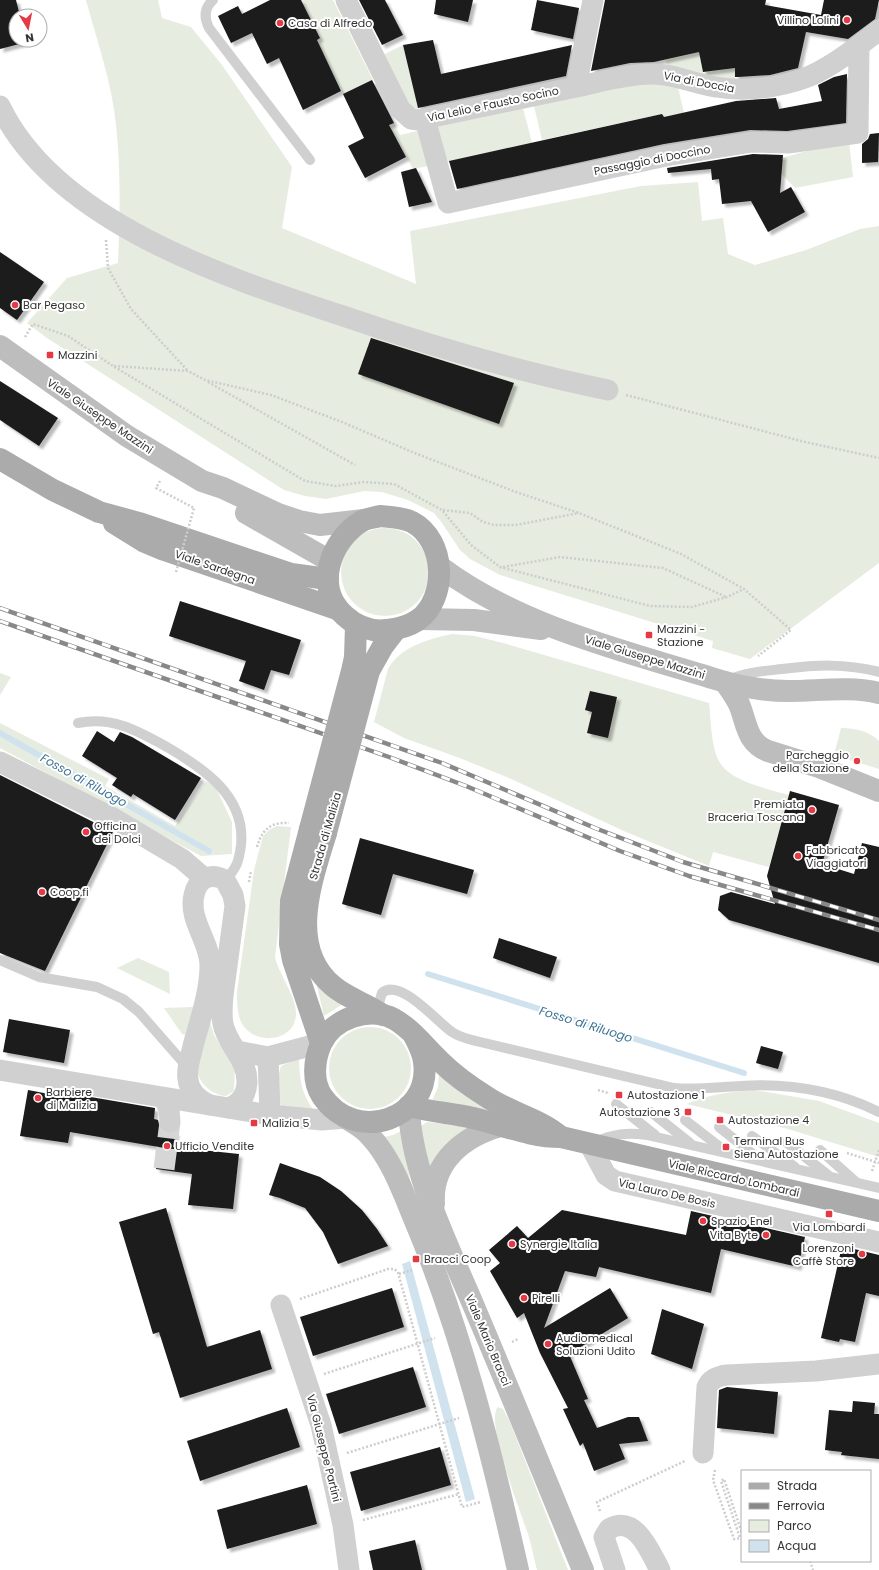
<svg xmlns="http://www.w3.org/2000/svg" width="879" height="1570" font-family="Poppins,sans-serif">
<defs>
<filter id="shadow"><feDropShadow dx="3.5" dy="3.5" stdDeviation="1" flood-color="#0004"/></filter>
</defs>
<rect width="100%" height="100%" fill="#fff"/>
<g fill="#e6ecdf">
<path d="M86 0H158L162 18 191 27 222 65 292 167 282 228 416 284 410 231 641 186 698 182 702 221 723 218 728 254 755 265 806 250 860 229 879 226V563L750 659 712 648 713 641 500 575 470 559 460 550 442 523 434 513 408 500 382 492 364 491 326 499 305 496 284 490 47 338 27 323 67 278 118 263C120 217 121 171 116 125 112 83 97 41 86 0Z"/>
<path d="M301 0H333L373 80 343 94 317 40 320 37Z"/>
<path d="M403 45 419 109 410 108 383 55Z"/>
<path d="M699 52 703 73 735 68V82L668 68 666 60Z"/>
<path d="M645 81 678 87 684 113 664 117 662 114 542 140 534 106Z"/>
<path d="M523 108 532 143 442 163 432 128Z"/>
<path d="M394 123 400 135 422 130 433 165 413 169 389 125Z"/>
<path d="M845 140 849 141 853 177 795 188 781 173 782 158Z"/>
<circle cx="385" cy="572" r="44"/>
<path d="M452 634 475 636 503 643 709 703C711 719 711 747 719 761 729 781 768 789 789 795L769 867 713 852 709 866 626 832 509 778 457 757 404 738 374 722 388 669C400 647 428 639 452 634Z"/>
<path d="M0 673 11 677 0 695Z"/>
<path d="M0 723 109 779 105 786 175 826 206 781 215 786 232 822V854L201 856 0 748Z"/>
<path d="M841 728C856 728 868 731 879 741V769L834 755Z"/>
<path d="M277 826 291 827 275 957C279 975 297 997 296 1015 294 1043 253 1046 241 1022 237 1012 237 1002 237 992L254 870 263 836 269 830Z"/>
<path d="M138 958 169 972 170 994 117 968Z"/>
<path d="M316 982 343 1004 324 1016Z"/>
<path d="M194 1007 185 1035 182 1034 164 1008Z"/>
<path d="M209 1019 214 1035 235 1067 234 1091 226 1096C212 1095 198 1083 197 1068Z"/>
<circle cx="370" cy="1068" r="41"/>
<path d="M299 1058C300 1082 301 1094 316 1113L284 1109C274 1099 277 1079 281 1066Z"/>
<path d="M439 1072 488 1110 431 1103 438 1087Z"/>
<path d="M754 1090 819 1101 879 1123V1157L788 1129 687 1104C709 1094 730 1092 754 1090Z"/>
<path d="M427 1122 472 1127 429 1176 421 1126Z"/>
<path d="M401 1131 411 1186 384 1137 393 1135Z"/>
<path d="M498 1407 503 1409 510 1422 568 1570H537C534 1559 532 1548 529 1537 523 1518 484 1420 498 1407Z"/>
</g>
<path fill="#cfe2ee" d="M410 1261 475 1499 466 1502 402 1264Z"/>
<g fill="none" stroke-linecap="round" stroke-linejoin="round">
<g stroke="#cfe2ee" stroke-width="6">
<path d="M0 733 209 851"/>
<path d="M428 974 744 1073"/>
</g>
</g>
<g fill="#1a1a1a" filter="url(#shadow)">
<path d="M0 0H16L20 16H16V40H27V42L0 49Z"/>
<path d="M270 0H301L320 38 317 40 341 91 303 110 279 58 267 64 252 33 231 43 218 16 238 6 242 14Z"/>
<path d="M359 0H385L403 35 382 45Z"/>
<path d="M436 0H473L468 22 434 14Z"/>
<path d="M537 0 579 8 573 39 531 30Z"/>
<path d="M605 0H766L765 5 821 15 824 0H879L875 19 848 39 806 32 798 68 770 75 738 77H735V68L703 72 699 52 654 62 630 63 591 71Z"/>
<path d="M433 40 441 74 572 45 566 76 418 108 403 45Z"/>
<path d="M847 74 846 123 787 131 750 130 664 144 457 189 449 161 662 114 664 117 736 101 776 98 779 109 822 101 818 85 834 77Z"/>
<path d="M372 80 394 123 389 125 406 157 365 178 348 146 364 138 343 94Z"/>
<path d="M879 133 878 162 862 163V144L868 139 870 134Z"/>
<path d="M753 154 783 155 780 193 791 187 805 212 768 232 751 201 722 204 719 179 712 180 711 169 668 173 667 168Z"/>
<path d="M416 168 432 202 409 207 401 172Z"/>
<path d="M0 252 44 282 17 320 0 308Z"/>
<path d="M371 338 514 383 499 424 358 374Z"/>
<path d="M0 381 58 418 39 446 0 420Z"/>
<path d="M180 601 301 640 289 675 271 670 264 690 239 681 246 661 169 636Z"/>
<path d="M590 691 617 697 608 738 587 733 592 712 585 710Z"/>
<path d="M97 731 114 742 120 732 132 737 201 778 175 820 133 794 131 797 112 785 117 778 82 756Z"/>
<path d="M0 775 113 832 45 971 0 953Z"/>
<path d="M790 791 839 805 822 864 854 874 862 843 879 847V963L729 920 718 910 720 896 731 892 775 904 767 876Z"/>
<path d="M360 838 474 870 467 894 393 874 381 915 342 904Z"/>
<path d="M499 938 557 957 550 978 493 958Z"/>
<path d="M9 1019 70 1030 64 1063 3 1052Z"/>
<path d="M761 1046 783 1052 778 1069 756 1063Z"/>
<path d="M28 1090 49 1094 50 1090 155 1108 154 1119 158 1120 160 1129 165 1133 176 1132 173 1147 239 1154 233 1209 188 1205 192 1174 156 1169 159 1147 70 1132 68 1143 20 1136Z"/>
<path d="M280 1163 320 1177 341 1191 362 1210 377 1229 388 1246 338 1264 323 1232 305 1208 280 1198 269 1195Z"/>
<path d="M166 1208 207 1347 260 1330 272 1369 180 1398 159 1332 153 1334 119 1222Z"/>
<path d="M562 1210 686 1235 691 1211 805 1237 798 1267 721 1249 711 1293 599 1267 596 1277 565 1271 544 1328 610 1288 628 1318 569 1354 588 1399 584 1400 597 1428 628 1417H639L648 1441 619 1444 625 1459 594 1471 583 1443 580 1446 563 1409 568 1408 540 1353 524 1313 517 1318 490 1271 500 1263 489 1250 517 1226 528 1238Z"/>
<path d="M842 1246 879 1255V1296L866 1293 855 1342 840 1339 839 1342 821 1338Z"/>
<path d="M392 1288 404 1327 313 1356 300 1317Z"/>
<path d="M662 1309 704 1324 692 1369 651 1354Z"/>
<path d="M413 1367 426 1407 339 1434 326 1394Z"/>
<path d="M727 1387 778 1392 774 1434 717 1428 719 1390Z"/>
<path d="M853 1401 875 1403 874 1414H879V1459L841 1455 842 1452 825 1450 829 1410 852 1412Z"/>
<path d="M287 1408 300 1447 200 1481 187 1441Z"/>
<path d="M440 1447 451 1485 361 1511 350 1472Z"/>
<path d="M307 1485 317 1524 227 1549 217 1510Z"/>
<path d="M415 1540 422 1570H373L369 1551Z"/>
</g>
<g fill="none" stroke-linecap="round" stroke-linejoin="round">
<path stroke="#d6d6d6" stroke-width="21" stroke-dasharray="21 10" stroke-linecap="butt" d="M164 1169 170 1122"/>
<g stroke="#cdcdcd" stroke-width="2.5" stroke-dasharray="2 2" stroke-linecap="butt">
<path d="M106 240 108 268 131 309 188 371"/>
<path d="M25 337 33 324 68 336 113 366 305 481 336 486 364 482 394 484 442 510 471 545 500 567 650 606 692 607 727 597 744 589"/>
<path d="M114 366 188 371 205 380 271 395 342 422 417 454 516 492 579 513 681 554 744 589 791 630 758 656"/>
<path d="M208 382 355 465"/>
<path d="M626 395 805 442 879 458"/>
<path d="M160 481 156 488 194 508"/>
<path d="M443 510 470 513 483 522 494 525H516L579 513"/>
<path d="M503 567 560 557 663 568 726 597"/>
<path d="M257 847C262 829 271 822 289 823"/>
<path d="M249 882 251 871"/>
<path d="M598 1090 608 1093"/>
<path d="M847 1153 879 1163"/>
<path d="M872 1171 879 1150"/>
<path d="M399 1274 412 1270"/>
<path d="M300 1299 388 1269H394L398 1272 462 1507 481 1502"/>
<path d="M512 1342 518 1339"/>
<path d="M324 1374 435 1338"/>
<path d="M347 1453 459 1418"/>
<path d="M715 1470 713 1480 734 1539 740 1538 721 1481 724 1479 742 1533"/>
<path d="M600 1511 597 1502 685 1461"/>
<path d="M363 1520 459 1494"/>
<path d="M810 1561 813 1570"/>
</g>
<g stroke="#d0d0d0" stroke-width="10">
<path d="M213 0C204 8 204 18 209 28L310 160"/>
<path d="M731 679C747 672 765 671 782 669 817 665 844 663 879 672"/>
<path d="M78 723C112 716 138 731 167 747 203 768 246 796 241 845 239 861 237 868 225 880"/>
<path d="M0 960 39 977 97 987 123 999 139 1012 188 1068"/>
<path d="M383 1012 379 1003 382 993C400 977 438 1023 452 1032 459 1037 468 1039 476 1041L674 1088C696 1090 718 1087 741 1086 788 1083 836 1091 879 1112"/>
<path d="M616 1104 655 1135"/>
<path d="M651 1112 690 1143"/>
<path d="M685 1120 725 1151"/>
<path d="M719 1127 759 1159"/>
<path d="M752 1136 795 1167"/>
<path d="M595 1142C613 1134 627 1132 647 1135L879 1188"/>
<path d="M786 1142 828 1175"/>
<path d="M820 1150 856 1182"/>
</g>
<g stroke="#d0d0d0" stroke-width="21">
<path d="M346 0 400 109 411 119 419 120 576 87 593 0"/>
<path d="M576 87C600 82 626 74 651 74 672 73 694 84 716 87 744 92 778 88 805 78 829 69 859 46 879 30"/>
<path d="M0 106C56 224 233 280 349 318 434 347 520 372 608 390"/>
<path d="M425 119 448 203 666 156 752 142 788 143 858 133 859 46"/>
<path d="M0 762 113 818 182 859 204 878"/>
<path d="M237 1051 268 1057 321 1043"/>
<path d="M268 1057 270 1115"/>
<path d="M0 1070 270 1115 322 1120 346 1118"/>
<path d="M164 1098 169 1109 170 1122"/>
<path d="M210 1105C199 1100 189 1091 188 1079 186 1068 191 1056 193 1046 200 1020 210 992 210 965 210 941 188 920 194 895 198 878 210 872 225 880L233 895 235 906C232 928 229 950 226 973 224 990 220 1007 223 1024 227 1045 248 1059 247 1083 246 1095 241 1103 229 1108"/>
<path d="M590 1145 606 1175 615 1181 879 1242"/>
<path d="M281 1305 321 1425 343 1525 349 1570"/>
<path d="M703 1453 707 1387C711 1378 719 1376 727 1375L816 1371 879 1364"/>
<path d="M615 1570 604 1537 609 1529C636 1514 650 1552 660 1570"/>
</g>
<g stroke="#bdbdbd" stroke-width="22">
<path d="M0 346 127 436 202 481 223 488 278 514 299 521 320 525 364 520"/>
<path d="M246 513 330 561"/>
<path d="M439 566C521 628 629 652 725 682 747 688 767 691 789 691 819 691 850 686 879 693"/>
<path d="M419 619 474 620 541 629"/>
<path d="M725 682C730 689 735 696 739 704 747 723 746 742 768 751L819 767 879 791"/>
<path d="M409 1106C410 1172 450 1249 475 1309 512 1396 547 1483 583 1570"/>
<path d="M346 1118C354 1123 364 1128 370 1136 390 1157 402 1189 413 1216 461 1329 491 1450 518 1570"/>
<path d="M434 1204C431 1162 464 1136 501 1126"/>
</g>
<g stroke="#ababab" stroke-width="22">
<path d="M0 459 53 490 99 512 139 523 291 574 328 579"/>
<path d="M380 516C391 517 402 517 412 522 446 540 448 598 418 620 409 626 398 629 387 630 371 632 356 626 345 616 313 588 330 540 362 521 367 518 374 518 380 516Z"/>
<path d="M114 523 143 541 162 549 337 609"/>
<path d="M353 667 355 657 356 625"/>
<path d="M369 671 383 646 396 629"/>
<path d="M310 829 291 901 290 944 293 960 321 1043"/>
<path d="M326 833C312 880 286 947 333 986 347 998 367 1004 383 1015"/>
<path d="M413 1034C418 1043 423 1052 424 1062 432 1118 356 1146 322 1096 312 1081 314 1060 321 1044 333 1018 369 1006 394 1019 412 1029 426 1048 441 1062 454 1075 471 1087 487 1097 510 1113 539 1118 561 1137"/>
<path d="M409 1106C430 1112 452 1113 473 1118 503 1125 530 1137 561 1137L879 1211"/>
</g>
<defs>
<g id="rail">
<path d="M0 608 442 763 595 828 683 862 879 920"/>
<path d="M0 621 389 757 466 786 620 851 689 876 879 930"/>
</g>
</defs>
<use href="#rail" stroke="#888" stroke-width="4.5"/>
<use href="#rail" stroke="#fff" stroke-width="3" stroke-dasharray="9" stroke-linecap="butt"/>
<path stroke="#cdcdcd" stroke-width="2.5" stroke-dasharray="2 2" stroke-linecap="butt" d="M176 572 194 508"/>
<g stroke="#ababab" stroke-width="22">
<path d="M310 829 353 667"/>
<path d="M326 833 369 671"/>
</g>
</g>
<g fill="#e63946" stroke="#fff" stroke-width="1.5">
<circle cx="847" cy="20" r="4"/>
<circle cx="280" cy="23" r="4"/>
<circle cx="15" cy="305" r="4"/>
<rect x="46" y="351" width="8" height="8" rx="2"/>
<rect x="645" y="631" width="8" height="8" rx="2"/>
<circle cx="857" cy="761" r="4"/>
<circle cx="812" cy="810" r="4"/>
<circle cx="86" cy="832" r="4"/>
<circle cx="798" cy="856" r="4"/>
<circle cx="42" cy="892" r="4"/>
<rect x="615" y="1091" width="8" height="8" rx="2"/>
<circle cx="38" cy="1098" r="4"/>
<rect x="684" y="1108" width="8" height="8" rx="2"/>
<rect x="716" y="1116" width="8" height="8" rx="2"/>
<rect x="250" y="1119" width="8" height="8" rx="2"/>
<circle cx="167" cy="1146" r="4"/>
<rect x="722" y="1143" width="8" height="8" rx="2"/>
<rect x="825" y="1210" width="8" height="8" rx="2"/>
<circle cx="703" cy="1221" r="4"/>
<circle cx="766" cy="1235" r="4"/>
<circle cx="512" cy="1244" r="4"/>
<circle cx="862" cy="1254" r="4"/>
<rect x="412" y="1255" width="8" height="8" rx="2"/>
<circle cx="524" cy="1298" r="4"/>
<circle cx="548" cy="1344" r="4"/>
</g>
<g text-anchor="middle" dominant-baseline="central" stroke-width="4" stroke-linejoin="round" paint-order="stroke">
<g font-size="11" fill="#333" stroke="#fff" text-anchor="start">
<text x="839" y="20" text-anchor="end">Villino Lolini</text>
<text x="288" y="23">Casa di Alfredo</text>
<text x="23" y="305">Bar Pegaso</text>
<text x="58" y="355">Mazzini</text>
<text x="657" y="629">Mazzini -<tspan x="657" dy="13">Stazione</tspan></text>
<text x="849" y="755" text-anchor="end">Parcheggio<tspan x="849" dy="13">della Stazione</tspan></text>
<text x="804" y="804" text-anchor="end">Premiata<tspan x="804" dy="13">Braceria Toscana</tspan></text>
<text x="94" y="826">Officina<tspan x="94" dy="13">dei Dolci</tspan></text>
<text x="806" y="850">Fabbricato<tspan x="806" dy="13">Viaggiatori</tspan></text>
<text x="50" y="892">Coop.fi</text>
<text x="46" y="1092">Barbiere<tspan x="46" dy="13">di Malizia</tspan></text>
<text x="627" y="1095">Autostazione 1</text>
<text x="680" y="1112" text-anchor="end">Autostazione 3</text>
<text x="728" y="1120">Autostazione 4</text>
<text x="262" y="1123">Malizia 5</text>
<text x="734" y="1141">Terminal Bus<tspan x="734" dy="13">Siena Autostazione</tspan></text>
<text x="175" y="1146">Ufficio Vendite</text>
<text x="711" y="1221">Spazio Enel</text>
<text x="829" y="1227" text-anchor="middle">Via Lombardi</text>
<text x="758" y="1235" text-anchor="end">Vita Byte</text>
<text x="520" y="1244">Synergie Italia</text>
<text x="854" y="1248" text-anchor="end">Lorenzoni<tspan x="854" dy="13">Caffè Store</tspan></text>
<text x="424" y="1259">Bracci Coop</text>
<text x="532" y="1298">Pirelli</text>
<text x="556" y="1338">Audiomedical<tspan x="556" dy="13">Soluzioni Udito</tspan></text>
</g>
<g font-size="11" fill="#333" stroke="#fff">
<text transform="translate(699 82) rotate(11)">Via di Doccia</text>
<text transform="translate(493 104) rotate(-12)">Via Lelio e Fausto Socino</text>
<text transform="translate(652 160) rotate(-11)">Passaggio di Doccino</text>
<text transform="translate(100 416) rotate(34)">Viale Giuseppe Mazzini</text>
<text transform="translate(215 567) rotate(19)">Viale Sardegna</text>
<text transform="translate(645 657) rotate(17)">Viale Giuseppe Mazzini</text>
<text transform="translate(325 836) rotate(-74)">Strada di Malizia</text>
<text transform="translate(734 1178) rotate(13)">Viale Riccardo Lombardi</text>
<text transform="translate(667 1193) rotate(13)">Via Lauro De Bosis</text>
<text transform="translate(488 1340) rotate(67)">Viale Mario Bracci</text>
<text transform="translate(324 1448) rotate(76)">Via Giuseppe Partini</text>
</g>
<g font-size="12" font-style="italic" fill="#3f7597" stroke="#fff">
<text transform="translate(84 780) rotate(29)">Fosso di Riluogo</text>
<text transform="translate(586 1024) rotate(17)">Fosso di Riluogo</text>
</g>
</g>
<rect x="741" y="1470" width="130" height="92" fill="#ffffff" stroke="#adadad"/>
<rect x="749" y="1483" width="20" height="6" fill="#ababab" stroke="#adadad"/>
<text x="777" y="1490" font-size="12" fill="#333333">Strada</text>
<rect x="749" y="1503" width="20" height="6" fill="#888888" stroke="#adadad"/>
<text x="777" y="1510" font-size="12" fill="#333333">Ferrovia</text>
<rect x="749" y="1520" width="20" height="12" fill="#e6ecdf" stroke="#adadad"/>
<text x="777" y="1530" font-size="12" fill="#333333">Parco</text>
<rect x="749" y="1540" width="20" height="12" fill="#cfe2ee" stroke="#adadad"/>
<text x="777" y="1550" font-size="12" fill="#333333">Acqua</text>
<g transform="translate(28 28) rotate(170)"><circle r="19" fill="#ffffff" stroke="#adadad"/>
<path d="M0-3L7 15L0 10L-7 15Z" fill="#e63946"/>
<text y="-6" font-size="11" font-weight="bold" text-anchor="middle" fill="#333333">N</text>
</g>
</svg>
